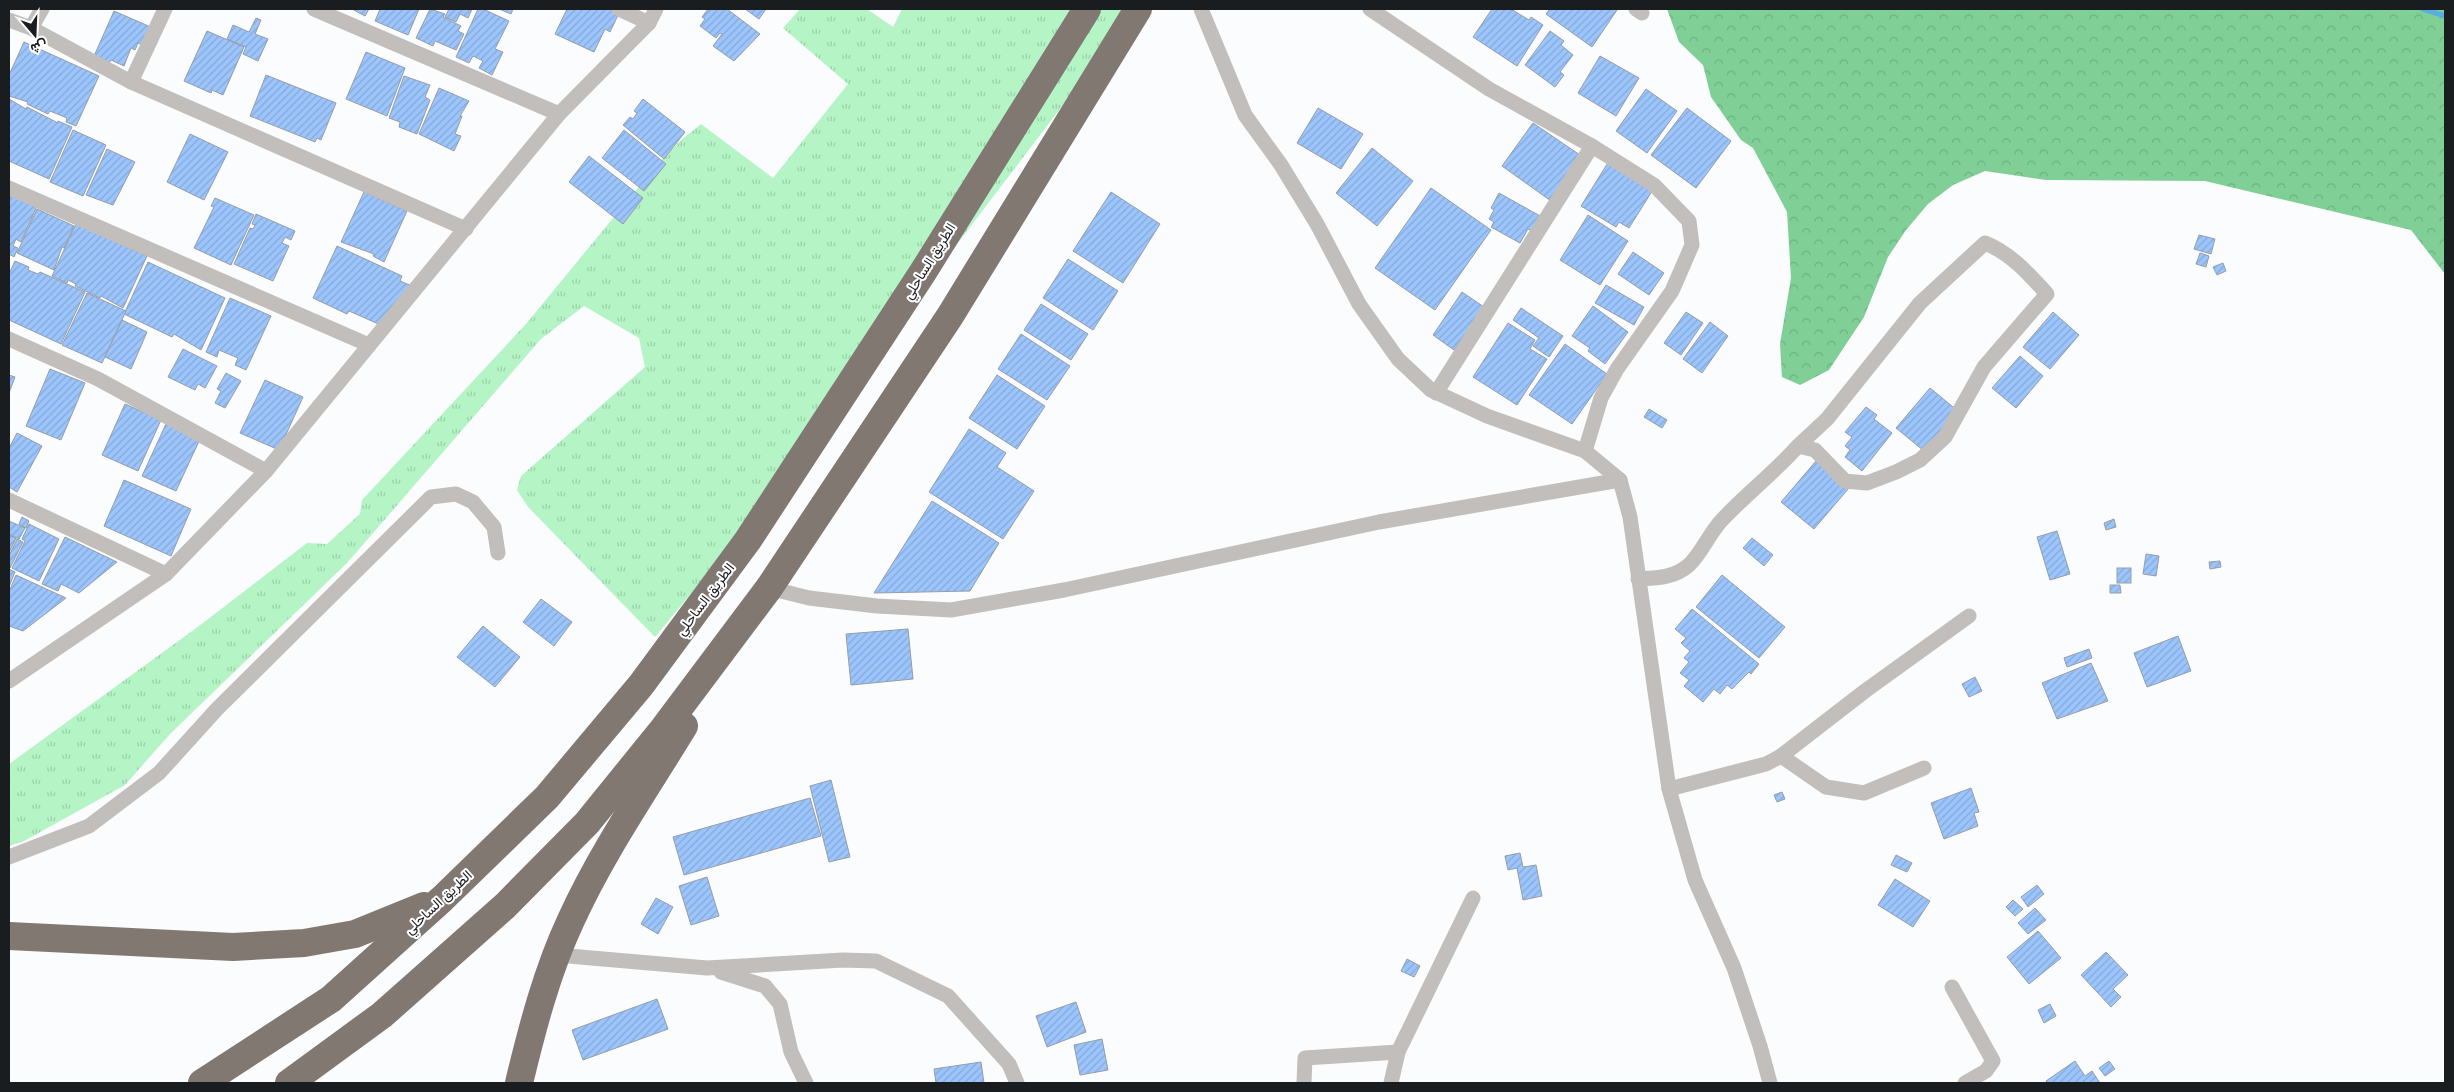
<svg xmlns="http://www.w3.org/2000/svg" width="2454" height="1092" font-family="'Archivo Narrow',Vazirmatn,sans-serif">
<defs>
<pattern id="grass-tufts" width="24" height="20" patternUnits="userSpaceOnUse" patternTransform="scale(1.25)"><rect width="24" height="20" fill="#b4f4c5"/><path d="M3 7l-1-3M5 7V3M7 7l1-3M15 17l-1-3M17 17v-4M19 17l1-3" fill="none" stroke="#9ad1a9"/></pattern>
<pattern id="forest-crowns" width="20" height="18" patternUnits="userSpaceOnUse" patternTransform="scale(1.25)"><rect width="20" height="18" fill="#80cf97"/><path d="M2 6a3 3 0 1 1 6 0M12 15a3 3 0 1 1 6 0" fill="none" stroke="#6eb182"/></pattern>
<pattern id="building-hatch" width="6" height="6" patternUnits="userSpaceOnUse" patternTransform="scale(1.25)"><rect width="6" height="6" fill="#9bc5fc"/><path d="M-1 1l2-2M0 6l6-6M5 7l2-2" fill="none" stroke="#85a9d8"/></pattern>
</defs>
<rect width="100%" height="100%" fill="#fafcfe"/>
<path fill="url(#grass-tufts)" d="M800 9H867L893 27 902 9H1136L693 591 655 637 528 507 517 490 521 476 645 367 639 338 584 306 541 339 347 563 170 734 125 785 24 841 9 846V764L199 626 307 543 327 544 360 514 362 500 526 324 655 167 680 141 701 124 773 178 848 84 783 28Z"/>
<path fill="url(#forest-crowns)" d="M1667 9H2445V274L2411 230 2205 181 2046 180 1985 171 1953 185 1928 204 1906 230 1888 257 1864 317 1829 370 1800 385 1782 377 1780 344 1791 278 1787 212 1753 148 1741 140 1711 97 1703 65 1679 42Z"/>
<g fill="none" stroke-linecap="round" stroke-linejoin="round">
<path stroke="#57afe1" stroke-width="5.5" d="M2423 9 2445 16"/>
</g>
<g fill="url(#building-hatch)" stroke="#969da6">
<path d="M352 9H369L365 16Z"/>
<path d="M380 9H419L408 35 375 21Z"/>
<path d="M430 9 445 14 443 17 461 26 458 31 464 34 456 50 435 41 433 46 416 38Z"/>
<path d="M449 9H472L468 18 460 14 456 22 445 17Z"/>
<path d="M478 9H483L509 21 495 49 503 52 492 75 479 68 483 61 473 56 469 63 456 57Z"/>
<path d="M499 9H513L511 14Z"/>
<path d="M567 9H610L619 13 610 32 605 29 594 52 555 34Z"/>
<path d="M708 9H727L760 34 734 61 713 46 722 34 720 33 716 38 700 26 705 19 702 17Z"/>
<path d="M745 9H766L759 19Z"/>
<path d="M1492 9H1511L1529 20 1531 17 1543 25 1517 66 1473 37Z"/>
<path d="M1550 9H1615L1617 10 1592 47 1546 14Z"/>
<path d="M114 11 153 28 145 46 138 43 135 50 131 48 124 66 111 60 109 63 94 56Z"/>
<path d="M256 18 261 20 255 34 268 39 258 61 243 54 246 47 227 39 233 25 249 32Z"/>
<path d="M207 31 244 47 223 95 212 90 211 93 184 81Z"/>
<path d="M1550 31 1564 41 1561 45 1573 55 1560 72 1564 75 1555 87 1525 65Z"/>
<path d="M24 42 99 76 76 126 66 122 67 118 50 111 48 114 27 104 28 102 9 96V75Z"/>
<path d="M366 52 405 68 387 116 346 99Z"/>
<path d="M1600 56 1639 78 1616 116 1578 93Z"/>
<path d="M266 75 336 103 321 140 317 138 315 142 250 116Z"/>
<path d="M404 76 430 85 425 97 430 100 417 134 399 127 400 122 389 118Z"/>
<path d="M439 88 469 101 460 116H462L455 134 461 136 454 151 419 134Z"/>
<path d="M1646 89 1677 111 1647 153 1616 131Z"/>
<path d="M9 99 26 109 27 107 58 123V121L72 127 49 179 9 161Z"/>
<path d="M643 99 685 132 664 159 623 125 630 117 633 119 637 113 634 111Z"/>
<path d="M1318 108 1363 134 1341 169 1297 143Z"/>
<path d="M1687 108 1731 141 1696 188 1651 155Z"/>
<path d="M1533 123 1583 157 1551 201 1502 166Z"/>
<path d="M73 130 106 145 83 196 50 182Z"/>
<path d="M624 130 666 164 644 191 602 158Z"/>
<path d="M190 134 228 152 204 200 167 182Z"/>
<path d="M1372 148 1413 181 1377 226 1336 193Z"/>
<path d="M107 149 135 162 113 205 86 195Z"/>
<path d="M589 156 643 198 623 224 569 182Z"/>
<path d="M1609 161 1654 188 1629 228 1619 222 1616 227 1581 206Z"/>
<path d="M1431 188 1491 230 1435 310 1375 268Z"/>
<path d="M364 192 407 211 384 262 373 256 374 254 341 242Z"/>
<path d="M1111 192 1160 224 1123 283 1073 251Z"/>
<path d="M1499 193 1542 217 1533 232 1528 229 1520 243 1491 227 1494 222 1489 219 1494 210 1491 208Z"/>
<path d="M12 194 37 206 21 242 16 239 13 246 18 248 14 257 9 254V200Z"/>
<path d="M215 198 254 215 231 265 194 248 214 207 211 206Z"/>
<path d="M37 209 74 226 64 248 62 247 54 270 17 253Z"/>
<path d="M256 214 295 231 291 240 285 237 282 243 289 246 273 281 234 264 250 228 253 229 255 225 252 224Z"/>
<path d="M1588 215 1628 241 1600 285 1560 260Z"/>
<path d="M76 224 147 256 123 308 101 296 100 298 75 286 76 284 68 280 67 283 52 276Z"/>
<path d="M2199 235 2215 239 2211 254 2194 249Z"/>
<path d="M337 246 402 276 400 281 412 286 383 326 349 311 347 314 313 298Z"/>
<path d="M1633 252 1664 273 1649 295 1618 274Z"/>
<path d="M2200 253 2209 256 2206 267 2196 264Z"/>
<path d="M1068 259 1118 291 1093 330 1043 298Z"/>
<path d="M15 261 29 267 28 270 38 274 40 272 85 292 61 344 9 320V274Z"/>
<path d="M148 262 225 298 201 350 174 334 172 337 124 314Z"/>
<path d="M2223 263 2226 271 2217 275 2213 267Z"/>
<path d="M1606 285 1644 307 1634 325 1595 303Z"/>
<path d="M1462 292 1484 307 1454 350 1433 335Z"/>
<path d="M87 293 126 311 102 363 62 345Z"/>
<path d="M230 298 271 316 246 370 235 365 238 358 219 350 217 357 206 352Z"/>
<path d="M1041 304 1088 334 1071 360 1024 330Z"/>
<path d="M1593 306 1628 332 1605 364 1588 351 1590 348 1572 336Z"/>
<path d="M1521 308 1563 336 1549 357 1533 346 1539 338 1513 320Z"/>
<path d="M1686 312 1703 323 1681 355 1664 343Z"/>
<path d="M2053 312 2079 335 2050 369 2023 347Z"/>
<path d="M122 320 147 332 131 369 105 357Z"/>
<path d="M1710 322 1728 336 1702 373 1683 359Z"/>
<path d="M1508 323 1535 340 1530 349 1547 359 1517 405 1473 377Z"/>
<path d="M1021 334 1070 366 1047 400 998 369Z"/>
<path d="M1565 344 1607 374 1572 424 1529 395Z"/>
<path d="M183 349 217 366 205 388 198 384 195 390 168 377Z"/>
<path d="M2020 356 2043 376 2016 408 1992 388Z"/>
<path d="M50 369 85 383 61 440 26 426Z"/>
<path d="M226 373 241 381 225 408 215 403 221 391 217 389Z"/>
<path d="M9 375 15 377 9 393Z"/>
<path d="M997 375 1045 406 1017 449 969 418Z"/>
<path d="M265 380 303 397 279 450 240 433Z"/>
<path d="M1930 388 1958 411 1924 451 1896 428Z"/>
<path d="M125 404 161 420 138 471 102 455Z"/>
<path d="M1866 407 1877 415 1874 419 1892 433 1862 471 1845 457 1850 450 1845 446 1852 437 1845 432Z"/>
<path d="M1649 409 1667 420 1662 428 1644 417Z"/>
<path d="M166 424 200 439 176 491 142 476Z"/>
<path d="M969 429 1006 453 997 467 1034 491 1003 539 929 492Z"/>
<path d="M17 433 42 446 17 492 9 487V448Z"/>
<path d="M1816 461 1849 488 1814 529 1781 502Z"/>
<path d="M124 480 191 509 171 556 104 526Z"/>
<path d="M932 501 999 543 970 591 874 593Z"/>
<path d="M22 517 29 521 26 528 19 524Z"/>
<path d="M2114 519 2116 527 2106 530 2104 523Z"/>
<path d="M9 521 25 528 19 539 9 534Z"/>
<path d="M29 524 59 539 39 581 12 568 25 541 22 539Z"/>
<path d="M2057 531 2070 574 2050 580 2037 537Z"/>
<path d="M9 535 16 538 9 553Z"/>
<path d="M65 537 117 562 79 593 61 584 58 591 42 584Z"/>
<path d="M1752 538 1773 555 1764 566 1743 548Z"/>
<path d="M17 539 23 542 10 568 9 556Z"/>
<path d="M2146 554 2159 556 2156 576 2143 574Z"/>
<path d="M2220 561 2221 567 2210 569 2209 562Z"/>
<rect x="2117" y="568" width="14" height="15"/>
<path d="M9 569 15 572 9 587Z"/>
<path d="M16 575 66 598 23 631 9 626V592Z"/>
<path d="M1722 575 1785 627 1759 658 1696 607Z"/>
<path d="M2110 585H2120L2121 593H2110Z"/>
<path d="M541 599 572 622 554 646 523 622Z"/>
<path d="M1692 609 1759 664 1751 674 1749 672 1732 689 1727 685 1720 694 1714 689 1703 702 1684 686 1689 680 1680 673 1689 662 1684 658 1690 651 1681 643 1686 638 1675 629Z"/>
<path d="M483 626 520 657 495 687 457 657Z"/>
<path d="M908 629 913 679 851 685 846 634Z"/>
<path d="M2178 636 2191 671 2147 687 2134 653Z"/>
<path d="M2089 649 2092 658 2067 667 2064 658Z"/>
<path d="M2091 663 2108 701 2057 719 2042 683Z"/>
<path d="M1975 677 1982 691 1969 697 1962 684Z"/>
<path d="M831 780 850 857 829 862 810 786Z"/>
<path d="M1971 788 1979 812 1974 813 1978 826 1944 839 1931 803Z"/>
<path d="M1782 792 1785 799 1777 802 1774 795Z"/>
<path d="M810 798 821 836 684 875 673 837Z"/>
<path d="M1520 853 1523 867 1536 865 1542 896 1523 900 1517 868 1508 870 1505 856Z"/>
<path d="M1896 855 1912 863 1907 872 1891 865Z"/>
<path d="M707 877 719 916 691 925 679 886Z"/>
<path d="M1895 879 1930 901 1913 927 1878 905Z"/>
<path d="M2037 885 2044 894 2028 907 2021 897Z"/>
<path d="M656 898 673 907 658 934 641 924Z"/>
<path d="M2013 900 2023 909 2015 916 2006 907Z"/>
<path d="M2035 908 2046 920 2028 934 2018 923Z"/>
<path d="M2038 931 2061 958 2029 984 2007 957Z"/>
<path d="M2106 952 2128 975 2113 989 2121 997 2111 1007 2081 975Z"/>
<path d="M1407 959 1420 966 1414 977 1401 971Z"/>
<path d="M657 999 668 1029 583 1060 572 1030Z"/>
<path d="M1076 1002 1086 1032 1047 1047 1036 1016Z"/>
<path d="M2050 1004 2056 1016 2044 1023 2038 1010Z"/>
<path d="M1102 1039 1108 1070 1080 1075 1074 1045Z"/>
<path d="M2075 1061 2085 1076 2092 1071 2100 1083H2047L2046 1081Z"/>
<path d="M2109 1061 2115 1069 2105 1076 2099 1068Z"/>
<path d="M981 1062 984 1083H936L934 1069Z"/>
</g>
<g fill="none" stroke-linecap="round" stroke-linejoin="round">
<g stroke="#c2bebb" stroke-width="15">
<path d="M314 9 559 114"/>
<path d="M619 9 649 23"/>
<path d="M1201 9 1245 115 1281 165 1317 224 1359 304 1398 359 1431 390 1487 416 1585 451 1620 480 1630 517 1669 789 1695 880 1734 968 1760 1046 1770 1083"/>
<path d="M1370 9 1489 89 1592 146 1654 185 1689 221 1692 245 1672 291 1617 369 1601 398 1585 451"/>
<path d="M1636 9 1642 13"/>
<path d="M9 20 31 28 131 82 466 229"/>
<path d="M31 28 42 9"/>
<path d="M131 82 165 9"/>
<path d="M9 188 369 345"/>
<path d="M9 339 98 379 266 471"/>
<path d="M1436 393 1592 146"/>
<path d="M9 500 166 574"/>
<path d="M1638 579C1657 578 1674 578 1689 565 1701 554 1709 534 1721 521 1745 495 1774 473 1798 446L1815 450 1845 481 1867 483 1896 472 1920 460 1945 437 1984 367 2047 294C2028 273 2010 253 1985 243L1920 303 1827 419 1798 446"/>
<path d="M769 588 809 598 877 606 951 610 1064 590 1379 522 1620 480"/>
<path d="M9 681 166 574 266 471 559 114 649 23 656 9"/>
<path d="M1781 756 1826 787 1864 793 1924 768"/>
<path d="M1669 789 1766 764 1781 756 1865 691 1969 616"/>
<path d="M9 857 89 826 159 773 217 709 431 497 456 494 473 502 494 527 498 553"/>
<path d="M557 955 707 968 843 960 876 961 948 996 1009 1064 1017 1083"/>
<path d="M721 972 765 986 780 1004 791 1052 806 1083"/>
<path d="M1952 987 1993 1061 1986 1071 1965 1083"/>
<path d="M1304 1083 1305 1058 1398 1052"/>
<path d="M1391 1083 1398 1052 1473 898"/>
</g>
<g stroke="#817871" stroke-width="28">
<path d="M9 936 233 947 304 943 355 934 424 906"/>
<path d="M202 1083 331 999 442 899 547 797 641 685 748 540 923 272 1087 9"/>
<path d="M289 1083 382 1015 505 906 587 823 664 728 769 588 950 316 1138 9"/>
<path d="M519 1083C532 1029 547 971 571 920 602 852 645 790 684 726"/>
</g>
</g>
<g text-anchor="middle" dominant-baseline="central" stroke-width="4" stroke-linejoin="round" paint-order="stroke">
<g font-size="14" fill="#1a1d20" stroke="#fff">
<text transform="translate(929 261) rotate(-58)">الطريق الساحلي</text>
<text transform="translate(705 599) rotate(-53)">الطريق الساحلي</text>
<text transform="translate(438 902) rotate(-43)">الطريق الساحلي</text>
</g>
</g>
<rect width="2454" height="1092" fill="none" stroke="#1a1d20" stroke-width="20"/>
<g transform="translate(35 35) rotate(161)" stroke="#ffffff" stroke-width="4" paint-order="stroke">
<path d="M0-4L9 19L0 12L-9 19Z" fill="#1a1d20"/>
<text y="-8" font-size="14" font-weight="bold" text-anchor="middle" fill="#1a1d20">ش</text>
</g>
</svg>
